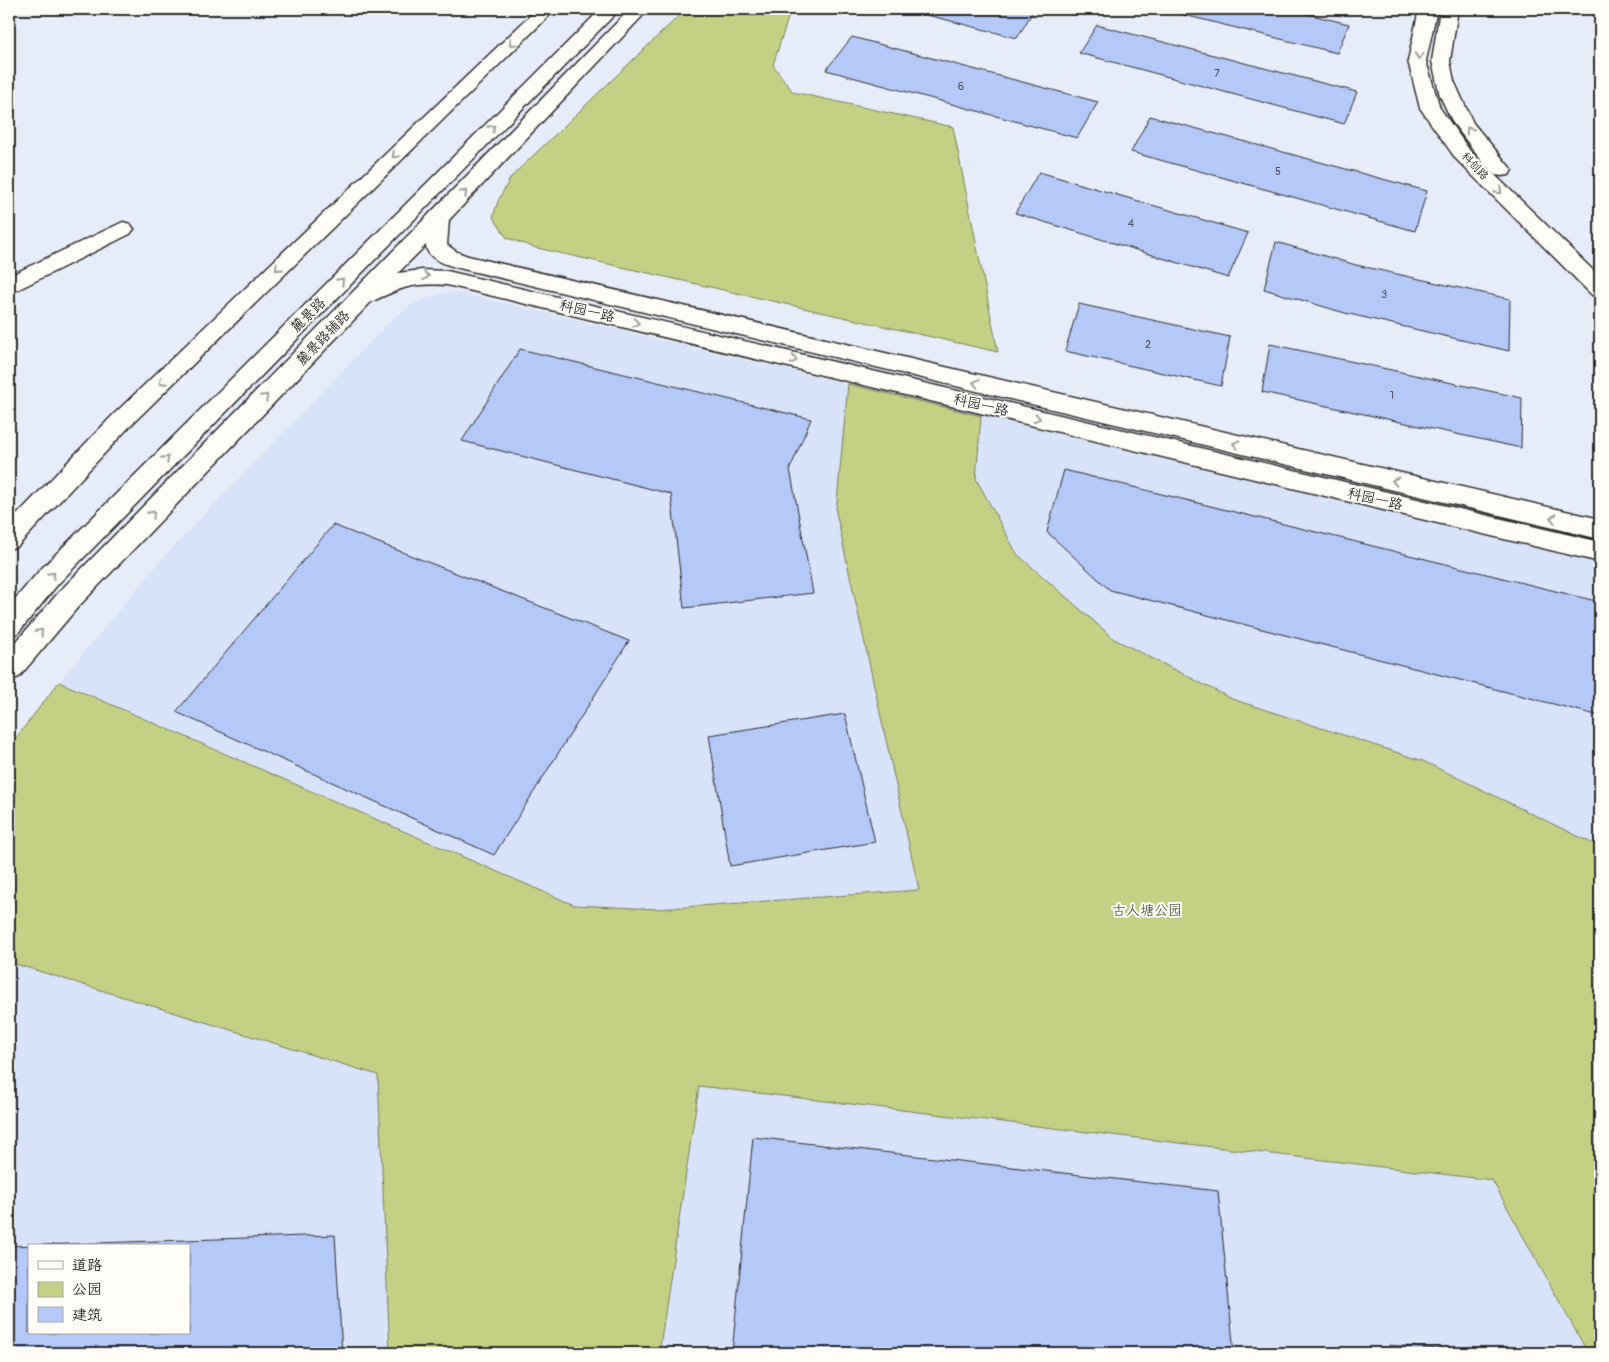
<svg xmlns="http://www.w3.org/2000/svg" width="1609" height="1362" font-family="Pangolin,'LXGW WenKai TC',sans-serif">
<rect width="100%" height="100%" fill="#e7edf8"/>
<filter id="ink" filterUnits="userSpaceOnUse"><feTurbulence type="fractalNoise" baseFrequency=".02" numOctaves="2"/><feDisplacementMap in="SourceGraphic" scale="10" xChannelSelector="R" yChannelSelector="G"/><feConvolveMatrix kernelMatrix="1 2 1 2 8 2 1 2 1" color-interpolation-filters="sRGB"/></filter>
<g filter="url(#ink)">
<path fill="#d8e2f8" fill-rule="evenodd" d="M444 293 467 294 1600 562V1353H9V747L59 682 161 560 391 320 415 302ZM29 1246H189V1333H29Z"/>
<g fill="#c4d185" stroke="#787e58">
<path d="M686 9H791L773 65 793 92 953 127 998 352 533 247 507 238 493 217 498 201 511 177Z"/>
<path d="M848 384 981 416 976 479 1017 554 1114 639 1232 699 1423 761 1600 847V1353H1588L1492 1180 699 1086 659 1353H390L378 1075 9 962V747L59 682 574 905 657 909 919 890 836 512Z"/>
</g>
<g fill="#b5c9f9" stroke="#2b2b2b" fill-rule="evenodd">
<path d="M904 9H1030L1034 10 1017 38Z"/>
<path d="M1160 9H1286L1349 24 1337 53Z"/>
<path d="M1097 25 1357 92 1344 124 1079 53Z"/>
<path d="M852 37 1098 102 1077 138 826 70Z"/>
<path d="M1150 116 1427 191 1415 231 1131 152Z"/>
<path d="M1039 172 1248 233 1228 278 1015 213Z"/>
<path d="M1276 242 1356 265 1510 299 1509 351 1345 313 1264 289Z"/>
<path d="M1079 304 1230 337 1221 386 1065 351Z"/>
<path d="M1270 344 1522 398 1521 448 1262 392Z"/>
<path d="M520 349 811 419 790 469 813 593 684 608 671 494 462 441Z"/>
<path d="M1064 470 1600 602V716L1110 590 1047 532Z"/>
<path d="M333 525 629 641 494 855 176 712Z"/>
<path d="M845 714 875 842 730 866 709 735Z"/>
<path d="M753 1137 1218 1191 1234 1353H732Z"/>
<path d="M335 1235 342 1353H9V1246ZM29 1246H189V1333H29Z"/>
<path d="M1389 1345 1487 1353H1390Z"/>
</g>
<g fill="none" stroke-linecap="round" stroke-linejoin="round">
<defs>
<g id="minor">
<path d="M630 9H649L449 220 447 245 457 252 468 256 1600 519V539L463 269C451 266 426 260 426 245L398 273 422 270 447 271 1600 542V562L447 285C411 283 403 287 371 302L78 607 19 677 9 681V650L60 591Z"/>
<path d="M1419 9H1437L1426 61 1440 108 1470 151 1600 277V297L1592 295 1456 159 1420 108 1408 61Z"/>
<path d="M1440 9H1458L1450 61 1454 81 1473 123 1512 170 1509 175 1502 176 1495 175 1484 164 1453 123 1440 96 1432 61Z"/>
<path d="M123 222 130 224 134 229 130 234 17 290 9 292V276Z"/>
</g>
<g id="highway">
<path d="M537 9H556L130 426 18 546 9 549V523L114 414Z"/>
<path d="M601 9H620L58 584 18 633 9 636V606L40 570Z"/>
</g>
</defs>
<use href="#minor" stroke="#2b2b2b" stroke-width="3"/>
<use href="#highway" stroke="#2b2b2b" stroke-width="3"/>
<use href="#minor" fill="#fdfcf7" fill-rule="evenodd"/>
<use href="#highway" fill="#fdfcf7" fill-rule="evenodd"/>
</g>
<defs><path id="oneway-chevron" d="M-2-3.5L2.5 0L-2 3.5" fill="none" stroke-width="1.6" stroke-linecap="round" stroke-linejoin="round" transform="scale(1.25)"/></defs>
<g stroke="#9e9e9b">
<use href="#oneway-chevron" transform="translate(512 43) rotate(136)"/>
<use href="#oneway-chevron" transform="translate(1419 56) rotate(95)"/>
<use href="#oneway-chevron" transform="translate(492 128) rotate(-45)"/>
<use href="#oneway-chevron" transform="translate(1469 130) rotate(-125)"/>
<use href="#oneway-chevron" transform="translate(395 155) rotate(136)"/>
<use href="#oneway-chevron" transform="translate(1499 191) rotate(45)"/>
<use href="#oneway-chevron" transform="translate(464 193) rotate(-46)"/>
<use href="#oneway-chevron" transform="translate(278 268) rotate(136)"/>
<use href="#oneway-chevron" transform="translate(426 276) rotate(4)"/>
<use href="#oneway-chevron" transform="translate(341 281) rotate(-45)"/>
<use href="#oneway-chevron" transform="translate(636 323) rotate(13)"/>
<use href="#oneway-chevron" transform="translate(794 360) rotate(13)"/>
<use href="#oneway-chevron" transform="translate(162 382) rotate(136)"/>
<use href="#oneway-chevron" transform="translate(976 383) rotate(-167)"/>
<use href="#oneway-chevron" transform="translate(265 397) rotate(-46)"/>
<use href="#oneway-chevron" transform="translate(1037 418) rotate(13)"/>
<use href="#oneway-chevron" transform="translate(1236 444) rotate(-167)"/>
<use href="#oneway-chevron" transform="translate(166 459) rotate(-45)"/>
<use href="#oneway-chevron" transform="translate(1395 481) rotate(-167)"/>
<use href="#oneway-chevron" transform="translate(152 514) rotate(-46)"/>
<use href="#oneway-chevron" transform="translate(1553 518) rotate(-167)"/>
<use href="#oneway-chevron" transform="translate(52 575) rotate(-47)"/>
<use href="#oneway-chevron" transform="translate(40 632) rotate(-49)"/>
</g>
</g>
<g text-anchor="middle" dominant-baseline="central" stroke-width="4" stroke-linejoin="round" paint-order="stroke">
<g font-size="11" fill="#4e525e">
<text x="1217" y="73">7</text>
<text x="961" y="86">6</text>
<text x="1278" y="171">5</text>
<text x="1131" y="223">4</text>
<text x="1384" y="294">3</text>
<text x="1148" y="344">2</text>
<text x="1392" y="395">1</text>
</g>
<g font-size="11" fill="#2b2b2b" stroke="#fdfcf7">
<text transform="translate(1475 166) rotate(46)">科创路</text>
</g>
<g font-size="14" fill="#2b2b2b" stroke="#fdfcf7">
<text transform="translate(587 311) rotate(13)">科园一路</text>
<text transform="translate(308 315) rotate(-45)">麓景路</text>
<text transform="translate(323 338) rotate(-46)">麓景路辅路</text>
<text transform="translate(981 405) rotate(13)">科园一路</text>
<text transform="translate(1375 499) rotate(13)">科园一路</text>
</g>
<g font-size="14" fill="#595d46" stroke="#fdfcf7">
<text x="1147" y="910">古人塘公园</text>
</g>
</g>
<rect width="1609" height="1362" fill="none" stroke="#fdfcf7" stroke-width="30"/>
<rect x="15" y="15" width="1579" height="1332" fill="none" stroke="#2b2b2b" stroke-width="2" filter="url(#ink)"/>
<rect x="28" y="1244" width="162" height="90" fill="#fdfcf7" stroke="#a9a8a5"/>
<rect x="38" y="1261" width="25" height="8" fill="#fdfcf7" stroke="#a9a8a5"/>
<text x="72" y="1270" font-size="15" fill="#2b2b2b">道路</text>
<rect x="38" y="1282" width="25" height="15" fill="#c4d185" stroke="#a9a8a5"/>
<text x="72" y="1294" font-size="15" fill="#2b2b2b">公园</text>
<rect x="38" y="1307" width="25" height="15" fill="#b5c9f9" stroke="#a9a8a5"/>
<text x="72" y="1320" font-size="15" fill="#2b2b2b">建筑</text>
</svg>
